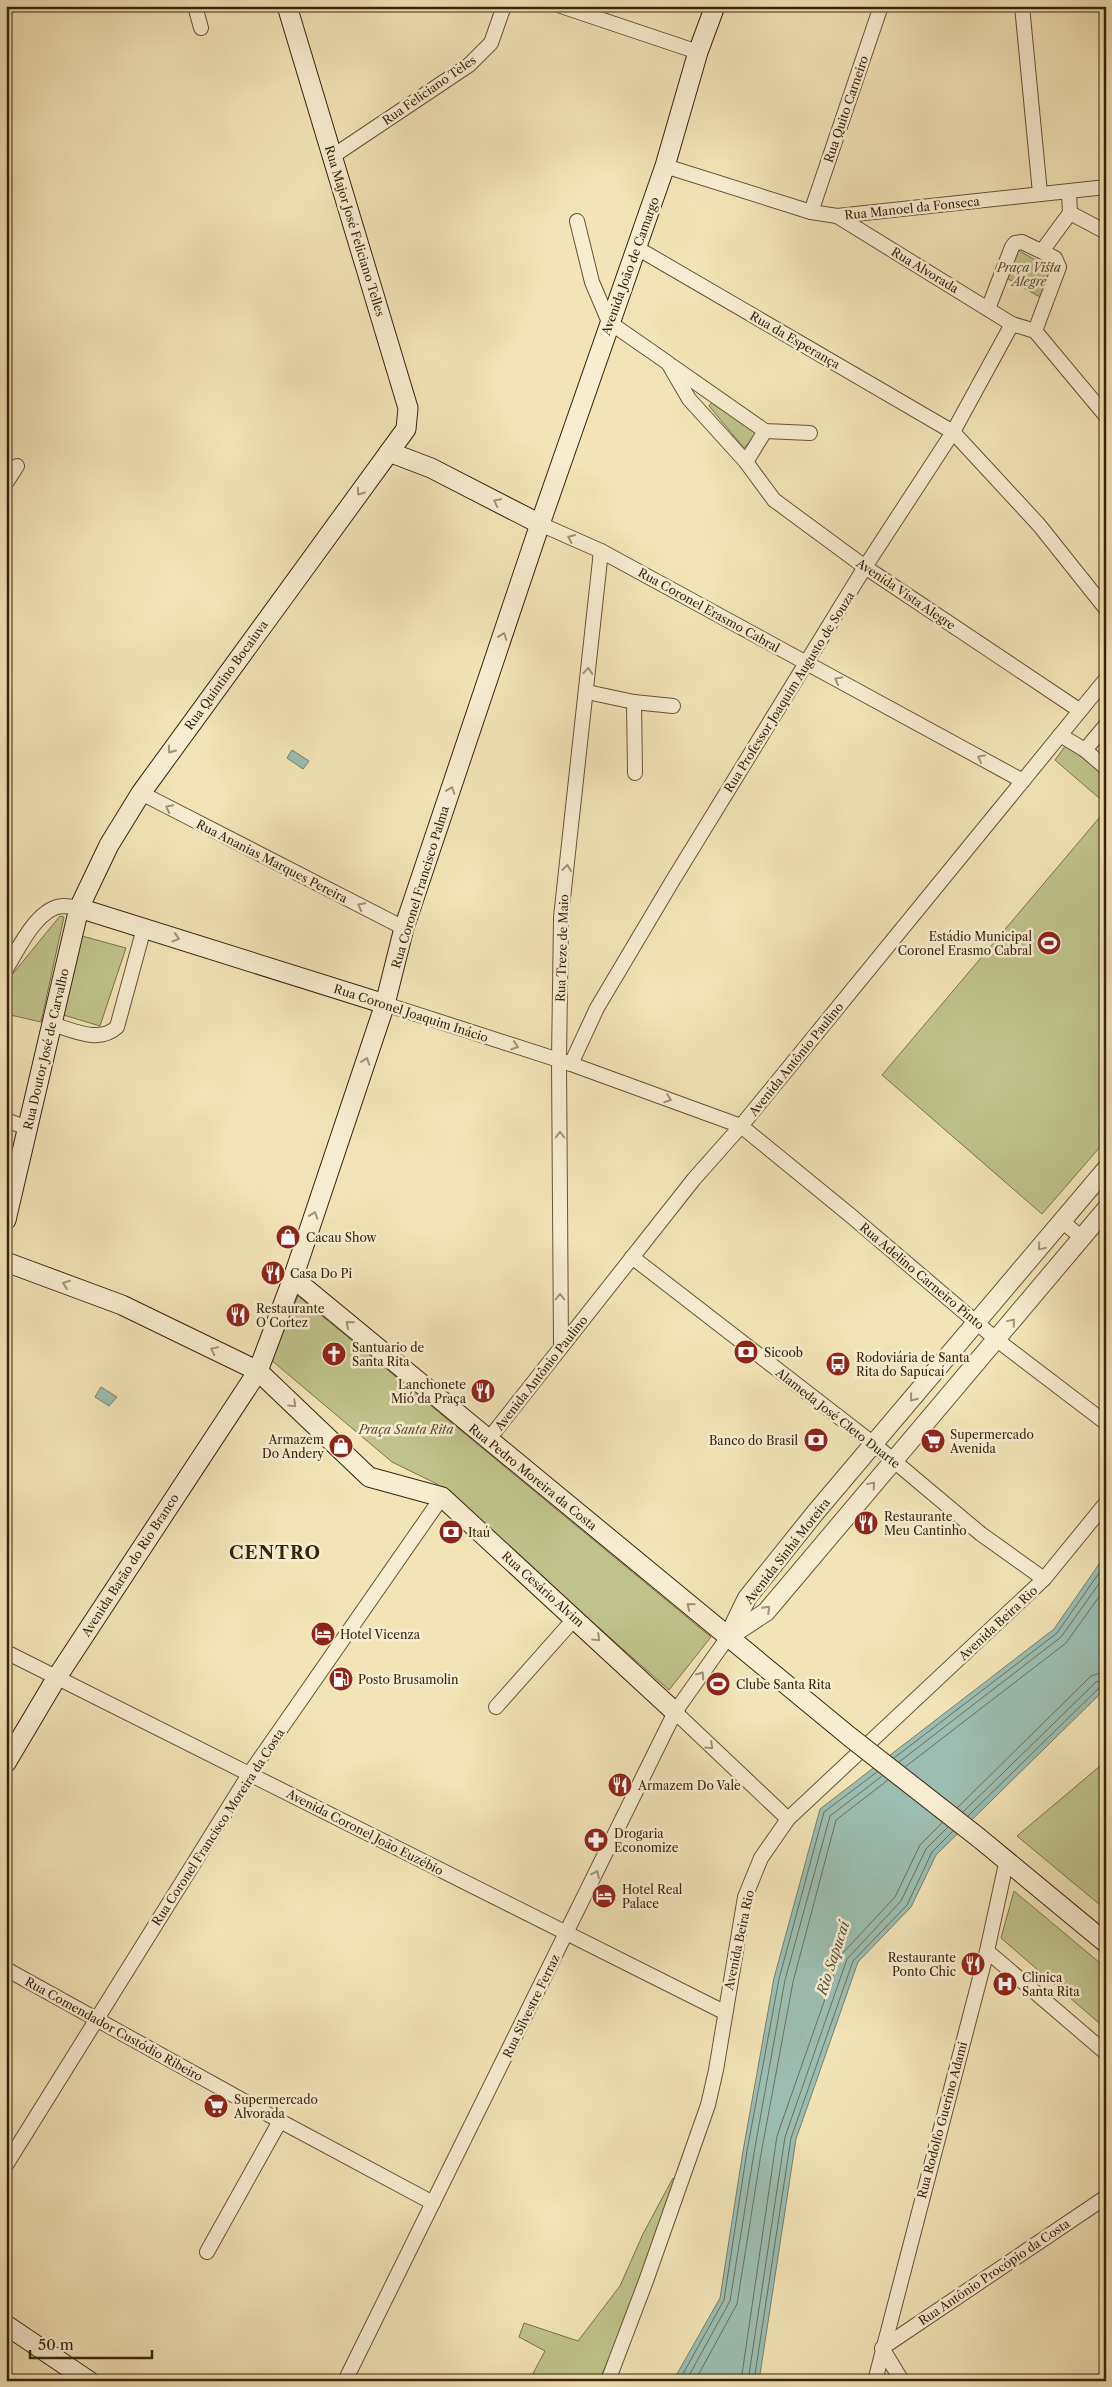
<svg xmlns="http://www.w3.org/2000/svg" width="1112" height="2387" font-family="'Libre Caslon Text',serif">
<rect width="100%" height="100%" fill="#f2e4b6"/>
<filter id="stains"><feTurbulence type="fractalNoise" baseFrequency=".004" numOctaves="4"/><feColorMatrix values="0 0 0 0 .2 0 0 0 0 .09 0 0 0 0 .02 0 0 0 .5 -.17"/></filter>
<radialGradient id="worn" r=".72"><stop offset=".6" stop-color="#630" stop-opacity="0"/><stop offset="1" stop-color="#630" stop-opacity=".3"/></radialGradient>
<g fill="#bfc38b" stroke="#7c734b">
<path d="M1018 250 1054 271 1040 297 1003 276Z"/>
<path d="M714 400 759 432 744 448 709 406Z"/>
<path d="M1068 742 1106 774V804L1055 760Z"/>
<path d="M1105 811 1106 1140 1042 1214 882 1075Z"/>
<path d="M60 916 64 917 41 1022 6 1014V982Z"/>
<path d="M82 936 126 948 100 1026 60 1014Z"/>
<path d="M298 1296 711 1637 669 1690 437 1484 392 1462 270 1359Z"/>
<path d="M1106 1761V1910L1017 1836Z"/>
<path d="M1014 1891 1106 1968V2029L1001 1938Z"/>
<path d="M673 2178 679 2182 636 2299 599 2381H529L545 2351 519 2337 524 2323 578 2341 620 2286 643 2234Z"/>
</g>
<g fill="#9cbeb2" stroke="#74806f">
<path d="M292 750 309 761 303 769 287 758Z"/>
<path d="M101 1387 117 1397 109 1406 95 1397Z"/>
<path d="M1106 1554V1688L936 1855 911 1907 858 1962 796 2139 759 2381H673L720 2298 743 2151 774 1978 820 1809 1054 1629Z"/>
</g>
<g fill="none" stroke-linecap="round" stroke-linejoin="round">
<g stroke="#6a705e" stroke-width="1">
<path d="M894 1758 1057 1633 1106 1563"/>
<path d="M899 1762 1061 1637 1106 1574"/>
<path d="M905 1767 1066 1643 1106 1587"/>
<path d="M957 1808 1091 1676 1106 1671"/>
<path d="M963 1812 1096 1682 1106 1679"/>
<path d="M968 1816 1100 1687 1106 1685"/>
<path d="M679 2381 724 2300 747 2151 779 1979 824 1812 877 1772"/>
<path d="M686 2381 730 2301 754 2153 785 1980 830 1816 882 1776"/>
<path d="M695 2381 737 2304 761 2154 793 1982 836 1820 888 1780"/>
<path d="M741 2381 777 2136 840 1956 895 1897 920 1845 942 1823"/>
<path d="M748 2381 785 2137 847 1959 901 1901 926 1849 948 1827"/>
<path d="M754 2381 791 2138 853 1961 907 1905 932 1852 953 1831"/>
</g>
<defs>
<g id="minor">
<path d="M195 6 201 28"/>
<path d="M561 6 698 52"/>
<path d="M1022 6 1040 193"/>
<path d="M333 156 469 65 491 43 504 6"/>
<path d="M665 166 811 212 837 216 1106 187"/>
<path d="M1069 192 1070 213 1106 232"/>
<path d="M811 212 881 6"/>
<path d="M837 216 1012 324 1035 331 1106 416"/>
<path d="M577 221 592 282 609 322 668 363 689 399 746 462 774 500 865 567 1079 710"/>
<path d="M637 248 953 432 1039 525 1106 609"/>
<path d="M1042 251 1070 213"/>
<path d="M988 309 1012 247 1015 243 1022 242 1055 258 1059 267 1035 331"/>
<path d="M672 366 765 431 810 433"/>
<path d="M746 462 765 431"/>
<path d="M6 483 17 466"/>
<path d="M540 524 601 551 1023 781"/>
<path d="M587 692 634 702 673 706"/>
<path d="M634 702 635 773"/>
<path d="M1060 735 1085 750 1106 768"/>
<path d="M1085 750 1106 725"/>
<path d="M141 793 404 928"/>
<path d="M6 969C18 950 37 907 63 906 68 906 74 907 79 908"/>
<path d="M385 1004 571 1064 741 1126 850 1215 997 1340 1106 1423"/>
<path d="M52 1024C72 1030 99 1044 117 1027L144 928"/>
<path d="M571 1064 597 1008 673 880 865 567 953 432 1012 324"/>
<path d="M6 1120 27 1128"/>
<path d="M1063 1222 1082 1238"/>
<path d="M632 1257 875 1445 981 1534 1044 1579"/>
<path d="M561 1346 559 1060 561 917 601 551"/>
<path d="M488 1440 694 1179 741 1126 1106 679"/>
<path d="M6 1652 724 2012"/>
<path d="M496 1707 575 1618"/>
<path d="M675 1712 788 1819"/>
<path d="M987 1951 1106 2053"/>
<path d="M6 1969 280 2121 433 2203"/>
<path d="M6 2165 250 1773 442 1497"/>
<path d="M207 2252 280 2121"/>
<path d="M345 2381 675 1712 728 1637"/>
<path d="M608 2381 646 2281 708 2105 716 2070 745 1897 761 1858 788 1819 1044 1579 1106 1503"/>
<path d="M875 2381 987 1951 1007 1859"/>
<path d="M902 2381 882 2348 1106 2197"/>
</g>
<g id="tertiary">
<path d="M728 1637 747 1598 815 1513 1106 1169"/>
<path d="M728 1637 766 1612 1106 1209"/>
</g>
<g id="secondary">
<path d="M389 452 431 468 540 524"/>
<path d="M79 908 385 1004"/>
<path d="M6 1220 79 908 109 845 141 793 406 429 408 408 287 6"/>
<path d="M6 1262 122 1305 258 1371 369 1477 442 1497 675 1712"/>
<path d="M293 1278 850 1737"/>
<path d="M6 1763 57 1677 258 1371 293 1278 385 1004 404 928 540 524 665 166 698 52 715 6"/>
<path d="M979 1838 1106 1943"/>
<path d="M6 2325 89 2381"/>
</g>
</defs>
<use href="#minor" stroke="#675336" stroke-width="16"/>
<use href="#tertiary" stroke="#675336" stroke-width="20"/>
<use href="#secondary" stroke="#39230b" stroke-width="21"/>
<use href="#minor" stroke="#f7edd0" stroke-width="14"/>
<use href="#tertiary" stroke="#f7edd0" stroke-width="18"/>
<use href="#secondary" stroke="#f7edd0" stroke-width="19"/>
<defs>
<path id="secondary-bridge" d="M850 1737 979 1838"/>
</defs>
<use href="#secondary-bridge" stroke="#39230b" stroke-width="21" stroke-linecap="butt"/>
<use href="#secondary-bridge" stroke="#f7edd0" stroke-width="19"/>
</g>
<defs><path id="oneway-chevron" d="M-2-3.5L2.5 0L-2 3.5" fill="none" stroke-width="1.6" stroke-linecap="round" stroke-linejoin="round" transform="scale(1.25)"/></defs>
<g stroke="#a29277">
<use href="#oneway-chevron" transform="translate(360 492) rotate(126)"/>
<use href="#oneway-chevron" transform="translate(497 502) rotate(-153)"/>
<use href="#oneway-chevron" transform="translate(571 538) rotate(-156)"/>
<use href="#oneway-chevron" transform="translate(503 636) rotate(-71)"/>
<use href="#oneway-chevron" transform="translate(588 671) rotate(-86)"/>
<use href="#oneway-chevron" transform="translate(838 680) rotate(-151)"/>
<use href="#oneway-chevron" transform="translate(171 750) rotate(126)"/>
<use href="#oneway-chevron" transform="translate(981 758) rotate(-151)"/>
<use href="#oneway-chevron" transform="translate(451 790) rotate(-71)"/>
<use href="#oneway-chevron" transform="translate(169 808) rotate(-153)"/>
<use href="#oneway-chevron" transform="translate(567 868) rotate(-84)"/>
<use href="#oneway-chevron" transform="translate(361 906) rotate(-153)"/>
<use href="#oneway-chevron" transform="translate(176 938) rotate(17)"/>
<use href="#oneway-chevron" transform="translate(515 1046) rotate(18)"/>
<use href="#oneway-chevron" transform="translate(366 1061) rotate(-71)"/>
<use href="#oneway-chevron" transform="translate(668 1099) rotate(20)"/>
<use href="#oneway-chevron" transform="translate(560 1135) rotate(-90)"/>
<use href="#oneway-chevron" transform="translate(314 1215) rotate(-71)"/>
<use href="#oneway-chevron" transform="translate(1041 1247) rotate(130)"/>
<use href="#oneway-chevron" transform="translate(66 1284) rotate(-159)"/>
<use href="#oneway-chevron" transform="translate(560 1297) rotate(-90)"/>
<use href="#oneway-chevron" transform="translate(1012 1322) rotate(-50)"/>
<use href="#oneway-chevron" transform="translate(349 1324) rotate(-140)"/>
<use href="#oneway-chevron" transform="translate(214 1350) rotate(-154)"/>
<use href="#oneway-chevron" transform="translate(913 1398) rotate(129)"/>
<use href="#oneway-chevron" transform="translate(293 1404) rotate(44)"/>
<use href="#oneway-chevron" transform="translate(872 1485) rotate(-50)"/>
<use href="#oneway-chevron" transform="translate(690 1606) rotate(-141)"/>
<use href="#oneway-chevron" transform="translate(767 1609) rotate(-45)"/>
<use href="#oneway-chevron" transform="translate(597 1638) rotate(43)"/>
<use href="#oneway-chevron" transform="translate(701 1675) rotate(-55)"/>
<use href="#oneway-chevron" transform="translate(710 1746) rotate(43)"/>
<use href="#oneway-chevron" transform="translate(596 1874) rotate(-64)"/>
</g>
<defs>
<symbol id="stadium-disc" viewBox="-11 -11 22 22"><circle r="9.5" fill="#8f2418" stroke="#f7edd0"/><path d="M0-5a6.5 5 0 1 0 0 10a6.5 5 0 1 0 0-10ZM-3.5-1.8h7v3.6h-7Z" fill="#fff"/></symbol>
<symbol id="shop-disc" viewBox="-11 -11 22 22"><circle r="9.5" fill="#8f2418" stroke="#f7edd0"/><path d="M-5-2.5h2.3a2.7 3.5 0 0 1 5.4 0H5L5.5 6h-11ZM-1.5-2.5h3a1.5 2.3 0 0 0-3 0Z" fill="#fff"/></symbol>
<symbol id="restaurant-disc" viewBox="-11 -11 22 22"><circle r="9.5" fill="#8f2418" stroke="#f7edd0"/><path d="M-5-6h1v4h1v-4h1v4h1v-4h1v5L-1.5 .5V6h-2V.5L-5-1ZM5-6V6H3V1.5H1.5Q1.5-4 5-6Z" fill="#fff"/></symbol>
<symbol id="bank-disc" viewBox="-11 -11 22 22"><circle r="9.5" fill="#8f2418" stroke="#f7edd0"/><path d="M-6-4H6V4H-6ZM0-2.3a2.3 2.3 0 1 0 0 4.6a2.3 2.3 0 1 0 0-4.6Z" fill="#fff"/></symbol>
<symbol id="church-disc" viewBox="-11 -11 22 22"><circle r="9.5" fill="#8f2418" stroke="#f7edd0"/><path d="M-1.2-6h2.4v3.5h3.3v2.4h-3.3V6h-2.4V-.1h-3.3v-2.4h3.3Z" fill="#fff"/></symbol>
<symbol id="bus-disc" viewBox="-11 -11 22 22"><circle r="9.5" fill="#8f2418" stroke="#f7edd0"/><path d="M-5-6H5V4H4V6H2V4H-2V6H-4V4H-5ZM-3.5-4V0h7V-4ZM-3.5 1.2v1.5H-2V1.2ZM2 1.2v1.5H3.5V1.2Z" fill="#fff"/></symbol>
<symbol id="supermarket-disc" viewBox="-11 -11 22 22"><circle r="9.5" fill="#8f2418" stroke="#f7edd0"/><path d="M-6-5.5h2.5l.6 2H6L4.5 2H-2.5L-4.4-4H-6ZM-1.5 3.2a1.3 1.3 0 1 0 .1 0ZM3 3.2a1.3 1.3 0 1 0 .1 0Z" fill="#fff"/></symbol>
<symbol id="hotel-disc" viewBox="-11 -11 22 22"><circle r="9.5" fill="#8f2418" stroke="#f7edd0"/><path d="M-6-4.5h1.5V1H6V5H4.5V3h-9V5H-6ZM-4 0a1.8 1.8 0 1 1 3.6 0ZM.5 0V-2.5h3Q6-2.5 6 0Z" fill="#fff"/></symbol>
<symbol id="fuel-disc" viewBox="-11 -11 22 22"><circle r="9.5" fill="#8f2418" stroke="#f7edd0"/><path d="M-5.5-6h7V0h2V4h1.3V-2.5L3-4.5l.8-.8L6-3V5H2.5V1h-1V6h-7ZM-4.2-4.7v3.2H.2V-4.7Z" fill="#fff"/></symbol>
<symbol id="pharmacy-disc" viewBox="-11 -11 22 22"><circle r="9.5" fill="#8f2418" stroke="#f7edd0"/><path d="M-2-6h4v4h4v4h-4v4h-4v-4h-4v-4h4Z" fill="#fff"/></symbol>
<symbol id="hospital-disc" viewBox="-11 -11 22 22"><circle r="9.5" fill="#8f2418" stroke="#f7edd0"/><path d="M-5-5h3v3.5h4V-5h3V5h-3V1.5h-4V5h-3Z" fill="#fff"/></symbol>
</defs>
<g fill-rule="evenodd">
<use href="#stadium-disc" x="1035" y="929" width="28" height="28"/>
<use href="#shop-disc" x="274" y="1223" width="28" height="28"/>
<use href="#restaurant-disc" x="259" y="1259" width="28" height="28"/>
<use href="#restaurant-disc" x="224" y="1301" width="28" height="28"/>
<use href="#bank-disc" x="732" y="1338" width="28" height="28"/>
<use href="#church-disc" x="320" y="1340" width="28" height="28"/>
<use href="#bus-disc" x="824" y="1350" width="28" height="28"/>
<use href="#restaurant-disc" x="469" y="1377" width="28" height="28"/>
<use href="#bank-disc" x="802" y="1426" width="28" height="28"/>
<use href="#supermarket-disc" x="919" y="1427" width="28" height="28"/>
<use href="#shop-disc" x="327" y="1432" width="28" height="28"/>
<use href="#restaurant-disc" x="852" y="1509" width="28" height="28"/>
<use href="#bank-disc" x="437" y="1518" width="28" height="28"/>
<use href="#hotel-disc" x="309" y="1620" width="28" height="28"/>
<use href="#fuel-disc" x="327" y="1665" width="28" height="28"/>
<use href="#stadium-disc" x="704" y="1670" width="28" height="28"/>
<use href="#restaurant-disc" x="606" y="1771" width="28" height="28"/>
<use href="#pharmacy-disc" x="582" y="1826" width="28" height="28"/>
<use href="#hotel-disc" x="590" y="1882" width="28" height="28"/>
<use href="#restaurant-disc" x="959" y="1950" width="28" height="28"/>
<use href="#hospital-disc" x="991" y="1970" width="28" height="28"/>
<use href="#supermarket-disc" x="202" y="2092" width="28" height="28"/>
</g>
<g text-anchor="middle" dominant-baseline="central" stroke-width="5" stroke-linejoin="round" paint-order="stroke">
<g font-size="12" fill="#39230b" stroke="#f7edd0">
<text transform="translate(429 90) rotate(-35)">Rua Feliciano Teles</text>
<text transform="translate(846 109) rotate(-71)">Rua Quito Carneiro</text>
<text transform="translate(912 208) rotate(-6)">Rua Manoel da Fonseca</text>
<text transform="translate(355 231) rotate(73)">Rua Major José Feliciano Telles</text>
<text transform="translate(630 266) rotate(-70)">Avenida João de Camargo</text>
<text transform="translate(925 270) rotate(31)">Rua Alvorada</text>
<text transform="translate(795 340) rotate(30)">Rua da Esperança</text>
<text transform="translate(906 594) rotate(34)">Avenida Vista Alegre</text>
<text transform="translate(709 610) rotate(29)">Rua Coronel Erasmo Cabral</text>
<text transform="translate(226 675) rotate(-54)">Rua Quintino Bocaiuva</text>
<text transform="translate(789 692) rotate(-58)">Rua Professor Joaquim Augusto de Souza</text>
<text transform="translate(272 861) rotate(27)">Rua Ananias Marques Pereira</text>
<text transform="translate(420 887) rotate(-73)">Rua Coronel Francisco Palma</text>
<text transform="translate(562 948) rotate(-88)">Rua Treze de Maio</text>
<text transform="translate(411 1013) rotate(18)">Rua Coronel Joaquim Inácio</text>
<text transform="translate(46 1049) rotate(-77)">Rua Doutor José de Carvalho</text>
<text transform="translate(796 1059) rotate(-51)">Avenida Antônio Paulino</text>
<text transform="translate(922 1276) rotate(40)">Rua Adelino Carneiro Pinto</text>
<text transform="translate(541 1373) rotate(-52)">Avenida Antônio Paulino</text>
<text transform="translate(838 1418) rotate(38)">Alameda José Cleto Duarte</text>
<text transform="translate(533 1477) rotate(39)">Rua Pedro Moreira da Costa</text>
<text transform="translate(787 1551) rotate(-52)">Avenida Sinhá Moreira</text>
<text transform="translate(130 1565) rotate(-57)">Avenida Barão do Rio Branco</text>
<text transform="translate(543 1589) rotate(42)">Rua Cesário Alvim</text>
<text transform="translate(998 1623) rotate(-43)">Avenida Beira Rio</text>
<text transform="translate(218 1827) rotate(-57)">Rua Coronel Francisco Moreira da Costa</text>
<text transform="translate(365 1832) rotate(27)">Avenida Coronel João Euzébio</text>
<text transform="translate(739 1940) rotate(-78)">Avenida Beira Rio</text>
<text transform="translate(531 2006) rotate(-64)">Rua Silvestre Ferraz</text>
<text transform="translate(114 2029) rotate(29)">Rua Comendador Custódio Ribeiro</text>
<text transform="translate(942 2120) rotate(-75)">Rua Rodolfo Guerino Adami</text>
<text transform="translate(994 2272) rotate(-34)">Rua Antônio Procópio da Costa</text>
</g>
<g font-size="12" font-style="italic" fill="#5a4b2b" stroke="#f7edd0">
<text x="1029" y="267">Praça Vista<tspan x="1029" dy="14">Alegre</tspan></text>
<text x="406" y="1429">Praça Santa Rita</text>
</g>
<g font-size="12" fill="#39230b" stroke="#f7edd0" text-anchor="start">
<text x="1032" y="936" text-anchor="end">Estádio Municipal<tspan x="1032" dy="14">Coronel Erasmo Cabral</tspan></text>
<text x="306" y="1237">Cacau Show</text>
<text x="290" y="1273">Casa Do Pi</text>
<text x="256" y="1308">Restaurante<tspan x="256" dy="14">O Cortez</tspan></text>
<text x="352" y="1347">Santuario de<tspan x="352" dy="14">Santa Rita</tspan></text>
<text x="764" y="1352">Sicoob</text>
<text x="856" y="1357">Rodoviária de Santa<tspan x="856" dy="14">Rita do Sapucaí</tspan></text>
<text x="466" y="1384" text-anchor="end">Lanchonete<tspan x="466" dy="14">Mió da Praça</tspan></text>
<text x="950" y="1434">Supermercado<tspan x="950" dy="14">Avenida</tspan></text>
<text x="324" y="1439" text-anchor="end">Armazem<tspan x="324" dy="14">Do Andery</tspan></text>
<text x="798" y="1440" text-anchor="end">Banco do Brasil</text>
<text x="884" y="1516">Restaurante<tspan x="884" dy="14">Meu Cantinho</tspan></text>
<text x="468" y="1532">Itaú</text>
<text x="340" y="1634">Hotel Vicenza</text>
<text x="358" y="1679">Posto Brusamolin</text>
<text x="736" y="1684">Clube Santa Rita</text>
<text x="638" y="1785">Armazem Do Vale</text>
<text x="614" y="1833">Drogaria<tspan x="614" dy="14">Economize</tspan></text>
<text x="622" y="1889">Hotel Real<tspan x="622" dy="14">Palace</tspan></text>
<text x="956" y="1957" text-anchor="end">Restaurante<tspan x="956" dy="14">Ponto Chic</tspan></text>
<text x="1022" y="1977">Clinica<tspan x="1022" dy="14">Santa Rita</tspan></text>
<text x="234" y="2099">Supermercado<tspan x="234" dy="14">Alvorada</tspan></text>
</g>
<g font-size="14" font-style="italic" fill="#57523d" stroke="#f7edd0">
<text transform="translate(833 1958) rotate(-72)">Rio Sapucaí</text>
</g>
<g font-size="18" font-weight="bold" letter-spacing="1" fill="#39230b" stroke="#f7edd0">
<text x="275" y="1553">CENTRO</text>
</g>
</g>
<rect width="1112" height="2387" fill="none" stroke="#f2e4b6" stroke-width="25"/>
<rect x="8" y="8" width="1097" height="2372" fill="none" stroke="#39230b" stroke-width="2.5"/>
<rect x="12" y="12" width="1087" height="2362" fill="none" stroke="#39230b"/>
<path d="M30 2350v8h122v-8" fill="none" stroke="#39230b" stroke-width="2.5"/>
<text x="38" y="2350" font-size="15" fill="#39230b" stroke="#f7edd0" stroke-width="4" paint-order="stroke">50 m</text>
<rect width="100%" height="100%" filter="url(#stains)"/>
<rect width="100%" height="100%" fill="url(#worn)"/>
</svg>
